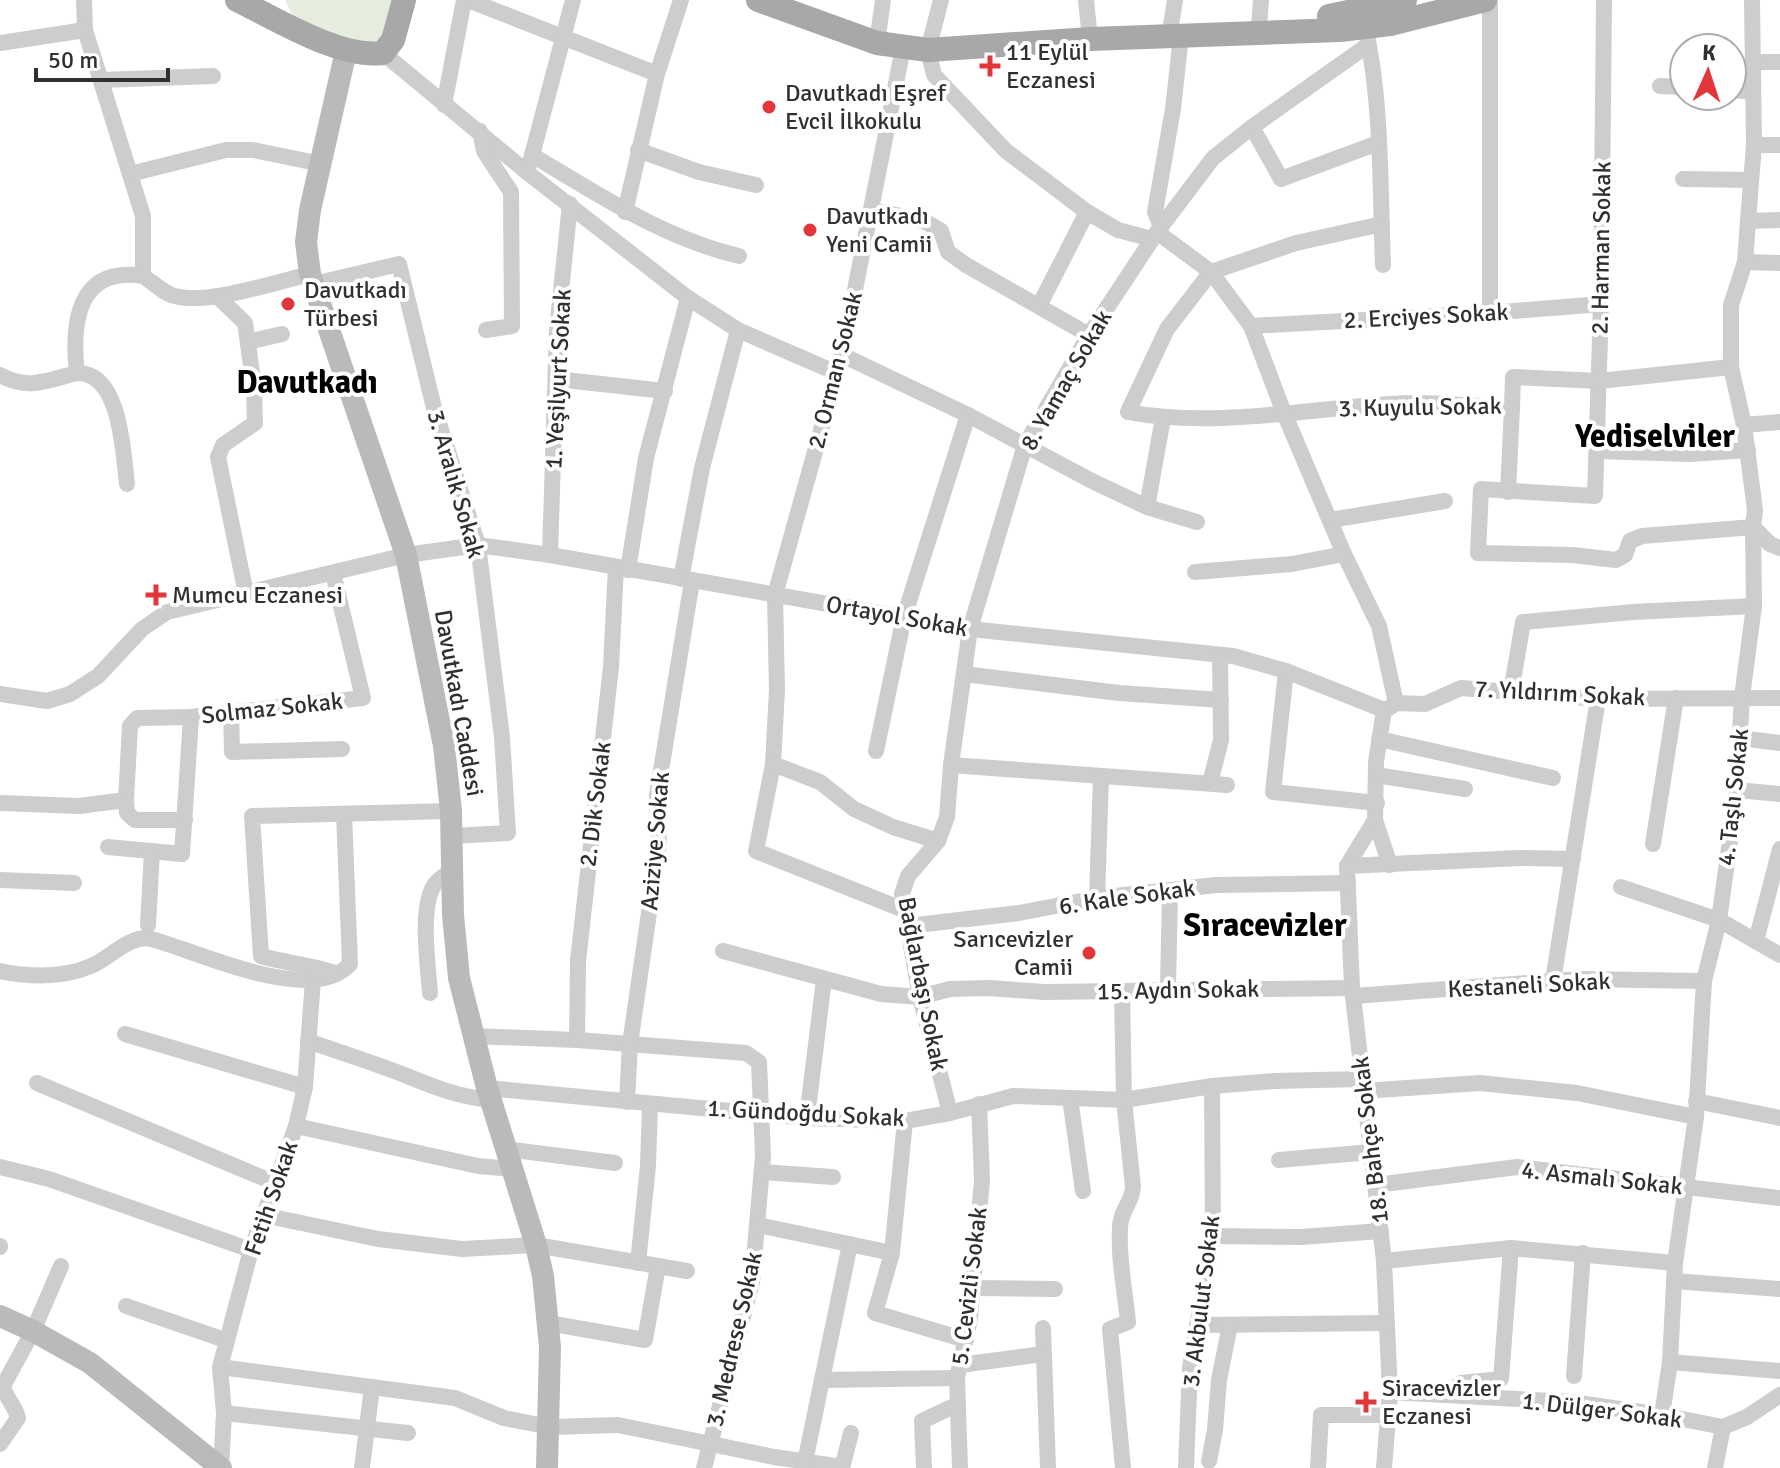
<svg xmlns="http://www.w3.org/2000/svg" width="1780" height="1468" font-family="Signika,sans-serif">
<rect width="100%" height="100%" fill="#fff"/>
<path fill="#e5edde" d="M285 0H398C395 10 393 22 389 31 374 64 319 32 296 23Z"/>
<g fill="none" stroke-linecap="round" stroke-linejoin="round">
<g stroke="#cdcdcd" stroke-width="16">
<path d="M84 0 85 30 143 216V276C153 282 164 294 175 296 207 305 277 282 310 274"/>
<path d="M468 0 657 74"/>
<path d="M941 0 928 50 934 75 1006 151 1087 212 1118 230 1152 239"/>
<path d="M1086 0 1090 39"/>
<path d="M1604 0 1601 304 1595 496 1481 489 1478 553 1572 555 1616 560 1625 555 1630 541 1642 536 1753 527 1770 544 1780 548"/>
<path d="M1259 27 1261 0"/>
<path d="M1367 36C1382 107 1380 192 1383 265"/>
<path d="M1169 37 1175 0"/>
<path d="M0 43 85 30"/>
<path d="M877 43 883 0"/>
<path d="M903 48 842 355 775 595 777 690 773 764 756 851 904 910"/>
<path d="M383 53 528 173 688 298 738 330 837 373"/>
<path d="M1753 62H1780"/>
<path d="M101 80 213 76"/>
<path d="M1660 86 1684 87"/>
<path d="M1732 90 1753 92"/>
<path d="M444 105 464 0"/>
<path d="M1252 127 1281 179 1378 143"/>
<path d="M480 131 484 151 511 192 512 326 486 330"/>
<path d="M1754 145H1780"/>
<path d="M638 150 699 172 756 185"/>
<path d="M532 155C599 195 663 238 739 256"/>
<path d="M530 163 573 0"/>
<path d="M130 174 226 150H253L321 164"/>
<path d="M1683 179 1751 180"/>
<path d="M873 210 924 221 941 231 948 252 966 265 1089 335"/>
<path d="M625 212 657 74 681 0"/>
<path d="M1748 221 1780 220"/>
<path d="M1382 224 1296 243 1211 272 1167 329 1128 412C1214 428 1304 409 1390 404 1431 401 1472 406 1512 408L1513 377 1599 381 1731 367"/>
<path d="M1161 227 1155 212 1173 109 1181 36"/>
<path d="M1157 232 1211 272 1251 326 1284 413 1344 554 1379 626 1396 703"/>
<path d="M1745 262 1780 263"/>
<path d="M314 284 399 264 434 408 478 545 502 737 508 833 451 836"/>
<path d="M217 296 245 323 254 387 255 423 223 445 218 457 246 594"/>
<path d="M1039 306 1087 212"/>
<path d="M1490 313V0"/>
<path d="M1251 326 1490 313 1601 304"/>
<path d="M248 342 282 334"/>
<path d="M842 355 968 415 1092 481 1147 507 1197 522"/>
<path d="M77 373C121 372 123 453 127 484"/>
<path d="M0 375C28 391 48 380 77 373 71 322 78 266 143 276"/>
<path d="M556 379 665 391"/>
<path d="M1744 425 1780 422"/>
<path d="M1597 451 1690 454 1748 450"/>
<path d="M1508 492 1512 408"/>
<path d="M1147 507 1163 418"/>
<path d="M1330 520 1445 501"/>
<path d="M550 555 557 330 570 204"/>
<path d="M628 570 646 458 688 298"/>
<path d="M1195 572 1292 564 1344 554"/>
<path d="M681 579 702 468 738 330"/>
<path d="M1286 671 1273 792 1377 803"/>
<path d="M964 674 1119 693 1221 700"/>
<path d="M1511 692 1523 622 1633 612 1754 606"/>
<path d="M0 694 47 701 70 694 98 676 142 629 167 612 406 555 478 545 550 555 970 629 1233 656 1286 671 1384 710"/>
<path d="M1389 708 1396 703 1425 704 1461 688 1598 699 1780 698"/>
<path d="M1384 710 1376 762 1375 820 1347 866 1352 988 1384 1261 1390 1392 1384 1468"/>
<path d="M231 712 232 752 342 749"/>
<path d="M1740 738 1780 743"/>
<path d="M1379 739 1553 778"/>
<path d="M876 751 904 617 968 415"/>
<path d="M773 764 820 782 854 809 893 827 938 841"/>
<path d="M951 765 1227 785"/>
<path d="M1376 775 1465 789"/>
<path d="M1210 783 1221 740 1220 655"/>
<path d="M1737 790 1780 794"/>
<path d="M126 800 130 726 137 718 191 717 363 698 333 573"/>
<path d="M0 803 79 806 126 800 127 813 135 820H185"/>
<path d="M1375 820 1390 865"/>
<path d="M1653 844 1676 698"/>
<path d="M108 847 182 854 191 717"/>
<path d="M1347 866 1520 858 1573 859"/>
<path d="M0 880 74 883"/>
<path d="M1621 887 1719 920 1780 955"/>
<path d="M1097 898 1101 776"/>
<path d="M148 925 152 851"/>
<path d="M908 926 1019 913 1097 898 1216 885 1348 883"/>
<path d="M1756 941 1780 849"/>
<path d="M723 951 881 994 920 997 950 989 989 988 1044 992 1352 988"/>
<path d="M0 971C29 977 63 978 91 966 109 959 130 934 151 939 198 951 312 1007 350 964L344 814"/>
<path d="M335 973C314 965 285 963 261 956L252 816 451 811"/>
<path d="M1553 981 1598 699"/>
<path d="M1168 990 1170 890"/>
<path d="M1122 991 1124 1100 1133 1187C1132 1203 1120 1211 1120 1228 1118 1258 1125 1291 1128 1322L1110 1329 1123 1468"/>
<path d="M430 993C428 965 420 912 433 887 437 879 446 875 452 870"/>
<path d="M1354 996 1579 979 1704 981"/>
<path d="M125 1034 305 1087"/>
<path d="M474 1036 577 1040 746 1053 759 1062 763 1156 752 1282 704 1468"/>
<path d="M577 1040 578 961 611 667 616 567"/>
<path d="M308 1041C339 1052 371 1062 402 1074 435 1087 454 1096 491 1100"/>
<path d="M37 1083 275 1183"/>
<path d="M487 1088 807 1118 905 1121 950 1113 1013 1096 1124 1100 1212 1086 1274 1081 1362 1079"/>
<path d="M1363 1091 1480 1083 1577 1093 1696 1117"/>
<path d="M1070 1098 1083 1191"/>
<path d="M1696 1101 1780 1118"/>
<path d="M627 1102 630 1044 659 844 657 795 692 581"/>
<path d="M950 1113 920 997 902 894 908 876 938 841 947 817 951 765 970 629 1025 445 1089 335 1157 232 1213 158 1252 127 1368 45"/>
<path d="M807 1118 824 979"/>
<path d="M905 1121 892 1253 875 1313 966 1340"/>
<path d="M296 1126 478 1166 512 1169"/>
<path d="M506 1149 615 1163"/>
<path d="M1279 1160 1371 1152"/>
<path d="M0 1167 49 1179 251 1250"/>
<path d="M762 1172 833 1177"/>
<path d="M1376 1185 1517 1167 1780 1198"/>
<path d="M263 1215 378 1239 462 1249 536 1245 687 1271"/>
<path d="M758 1225 892 1253"/>
<path d="M1213 1236 1301 1237 1381 1231"/>
<path d="M0 1247V1246"/>
<path d="M1384 1261 1511 1248 1675 1263"/>
<path d="M638 1263 648 1166 650 1104"/>
<path d="M1674 1281 1780 1289"/>
<path d="M973 1288 1055 1289"/>
<path d="M126 1306 225 1340"/>
<path d="M548 1323 645 1340 658 1266"/>
<path d="M1197 1325 1387 1323"/>
<path d="M1043 1328 1048 1468"/>
<path d="M1670 1362 1780 1371"/>
<path d="M960 1365 1043 1354"/>
<path d="M220 1367 455 1398 504 1418 550 1427 618 1425 774 1457 842 1467"/>
<path d="M1574 1376 1583 1253"/>
<path d="M822 1380 957 1378"/>
<path d="M1390 1392 1571 1402 1662 1415 1723 1427 1715 1468"/>
<path d="M1446 1395 1461 1383 1501 1379 1511 1248"/>
<path d="M224 1413 408 1433"/>
<path d="M1662 1415 1670 1362 1675 1263 1696 1117 1704 981 1719 920 1737 790 1742 697 1754 606 1753 527 1755 510 1744 425 1731 367V305L1745 262 1748 221 1754 145 1752 0"/>
<path d="M1723 1427 1747 1417 1780 1395"/>
<path d="M0 1444 18 1418C15 1405 6 1399 3 1386L33 1331 61 1266"/>
<path d="M1209 1461 1215 1430 1219 1380 1230 1325"/>
<path d="M805 1462 850 1244"/>
<path d="M221 1468 224 1413 220 1367 251 1250 296 1126 305 1087 313 980"/>
<path d="M362 1468 372 1387"/>
<path d="M842 1468 851 1433"/>
<path d="M924 1468 922 1421 956 1405"/>
<path d="M960 1468 957 1378 970 1319 982 1180 979 1104"/>
<path d="M1186 1468 1190 1367 1213 1236 1212 1086"/>
<path d="M1318 1468 1321 1415H1388"/>
</g>
<g stroke="#bababa" stroke-width="22">
<path d="M346 51 310 210 306 242 310 274 406 555 444 746 451 811 453 915 459 978 487 1088 536 1245 543 1276 550 1347 547 1468"/>
<path d="M0 1316 33 1331 90 1363 221 1468"/>
</g>
<g stroke="#a8a8a8" stroke-width="24">
<path d="M237 0C276 19 340 59 383 53L393 40 404 0"/>
<path d="M758 0 877 43 928 50 1090 39 1340 30 1390 24 1485 0"/>
<path d="M1329 16 1405 0"/>
</g>
</g>
<g fill="#e3363a" stroke="#fff" stroke-width="3">
<path d="M986 54h8v8h8v8h-8v8h-8v-8h-8v-8h8z"/>
<circle cx="769" cy="107" r="8"/>
<circle cx="810" cy="230" r="8"/>
<circle cx="288" cy="304" r="8"/>
<path d="M152 583h8v8h8v8h-8v8h-8v-8h-8v-8h8z"/>
<circle cx="1089" cy="953" r="8"/>
<path d="M1362 1390h8v8h8v8h-8v8h-8v-8h-8v-8h8z"/>
</g>
<g text-anchor="middle" dominant-baseline="central" stroke-width="8" stroke-linejoin="round" paint-order="stroke">
<g font-size="24" fill="#303030" stroke="#fff" text-anchor="start">
<text x="1006" y="52">11 Eylül<tspan x="1006" dy="28">Eczanesi</tspan></text>
<text x="785" y="93">Davutkadı Eşref<tspan x="785" dy="28">Evcil İlkokulu</tspan></text>
<text x="826" y="216">Davutkadı<tspan x="826" dy="28">Yeni Camii</tspan></text>
<text x="304" y="290">Davutkadı<tspan x="304" dy="28">Türbesi</tspan></text>
<text x="172" y="595">Mumcu Eczanesi</text>
<text x="1073" y="939" text-anchor="end">Sarıcevizler<tspan x="1073" dy="28">Camii</tspan></text>
<text x="1382" y="1388">Siracevizler<tspan x="1382" dy="28">Eczanesi</tspan></text>
</g>
<g font-size="24" fill="#303030" stroke="#fff">
<text transform="translate(1601 248) rotate(-89)">2. Harman Sokak</text>
<text transform="translate(1426 316) rotate(-3)">2. Erciyes Sokak</text>
<text transform="translate(835 370) rotate(-76)">2. Orman Sokak</text>
<text transform="translate(558 379) rotate(-87)">1. Yeşilyurt Sokak</text>
<text transform="translate(1066 380) rotate(-60)">8. Yamaç Sokak</text>
<text transform="translate(1420 407) rotate(-1)">3. Kuyulu Sokak</text>
<text transform="translate(456 484) rotate(74)">3. Aralık Sokak</text>
<text transform="translate(897 616) rotate(10)">Ortayol Sokak</text>
<text transform="translate(1560 693) rotate(3)">7. Yıldırım Sokak</text>
<text transform="translate(459 703) rotate(80)">Davutkadı Caddesi</text>
<text transform="translate(272 708) rotate(-6)">Solmaz Sokak</text>
<text transform="translate(1733 797) rotate(-84)">4. Taşlı Sokak</text>
<text transform="translate(595 804) rotate(-83)">2. Dik Sokak</text>
<text transform="translate(655 841) rotate(-85)">Aziziye Sokak</text>
<text transform="translate(1127 897) rotate(-8)">6. Kale Sokak</text>
<text transform="translate(923 984) rotate(79)">Bağlarbaşı Sokak</text>
<text transform="translate(1529 985) rotate(-3)">Kestaneli Sokak</text>
<text transform="translate(1178 990) rotate(-1)">15. Aydın Sokak</text>
<text transform="translate(806 1113) rotate(3)">1. Gündoğdu Sokak</text>
<text transform="translate(1370 1140) rotate(-97)">18. Bahçe Sokak</text>
<text transform="translate(1602 1178) rotate(6)">4. Asmalı Sokak</text>
<text transform="translate(271 1198) rotate(-71)">Fetih Sokak</text>
<text transform="translate(969 1286) rotate(-83)">5. Cevizli Sokak</text>
<text transform="translate(1201 1301) rotate(-83)">3. Akbulut Sokak</text>
<text transform="translate(734 1339) rotate(-77)">3. Medrese Sokak</text>
<text transform="translate(1602 1410) rotate(7)">1. Dülger Sokak</text>
</g>
<g font-size="32" font-weight="bold" fill="#000" stroke="#fff">
<text x="307" y="382">Davutkadı</text>
<text x="1655" y="436">Yediselviler</text>
<text x="1265" y="925">Sıracevizler</text>
</g>
</g>
<g transform="translate(1708 72) rotate(3)"><circle r="38" fill="#ffffff" stroke="#acacac" stroke-width="2"/>
<path d="M0-6L14 30L0 20L-14 30Z" fill="#e3363a"/>
<text y="-12" font-size="22" font-weight="bold" text-anchor="middle" fill="#303030">K</text>
</g>
<path d="M36 68v12h132v-12" fill="none" stroke="#303030" stroke-width="4"/>
<text x="48" y="68" font-size="24" fill="#303030" stroke="#ffffff" stroke-width="6" paint-order="stroke">50 m</text>
</svg>
